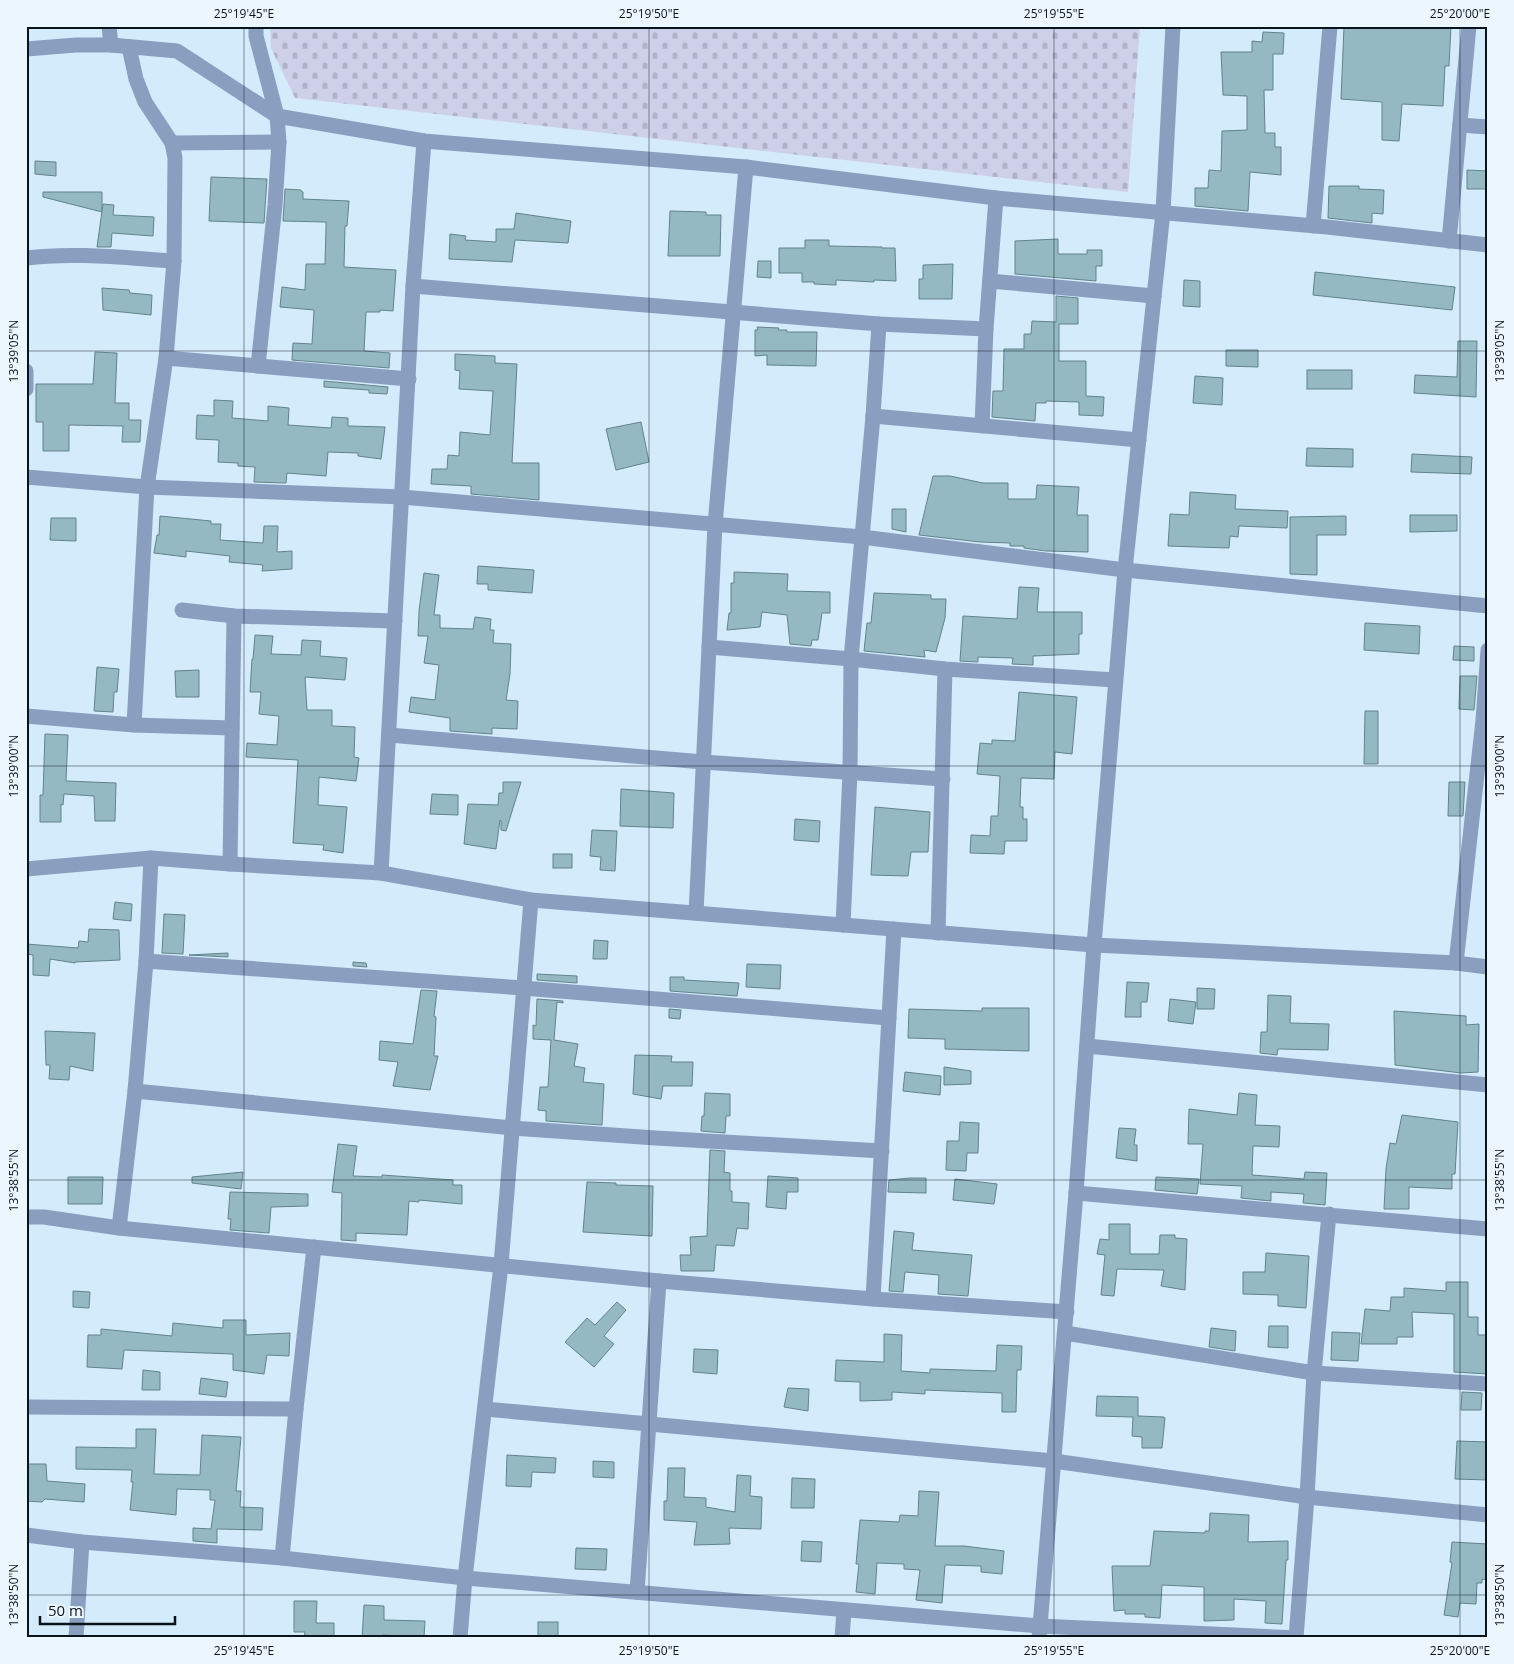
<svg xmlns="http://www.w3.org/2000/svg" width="1514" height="1664" font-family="'Open Sans',sans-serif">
<defs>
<pattern id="cemetery-stones" width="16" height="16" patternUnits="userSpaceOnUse" patternTransform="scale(1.25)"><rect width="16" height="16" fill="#ced0ea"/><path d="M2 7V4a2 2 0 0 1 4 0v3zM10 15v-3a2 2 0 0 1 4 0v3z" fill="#b0b2c8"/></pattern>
</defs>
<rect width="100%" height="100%" fill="#d4ebfb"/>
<path fill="url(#cemetery-stones)" d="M270 26H1140L1128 192 295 98 271 48Z"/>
<g fill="#95b9c2" stroke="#61838b">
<path d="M1344 26H1451L1449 66H1445L1443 106 1402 104 1399 141 1382 140V102L1341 99Z"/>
<path d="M1263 32 1284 33 1283 54H1273V90H1264L1265 133H1275V147H1281V175L1250 172 1248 211 1195 206V188H1208L1209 170 1221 171 1222 131 1247 130V96L1223 95 1221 52H1252V41L1262 42Z"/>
<path d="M35 161 56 162V176L35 174Z"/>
<path d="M1467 170 1488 171V189H1467Z"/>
<path d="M211 177 267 179 264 223 209 221Z"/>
<path d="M1329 186H1359V189L1384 190 1383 214 1372 213V223L1328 218Z"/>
<path d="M285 189 301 190V191L303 192V199L349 201 347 226H345L344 267 396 270 393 311 380 310V312H366L364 351 390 353 389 368 292 360 293 343 312 344 314 310 280 307 282 287 305 290 306 264H325L326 228V222L283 221Z"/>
<path d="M43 192H102V212L43 197Z"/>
<path d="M103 204 114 205 113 215 154 217 153 236 112 233 111 247H97Z"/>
<path d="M670 211 706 212V215H721L720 256H668Z"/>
<path d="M516 213 571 221 568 243 515 240 512 262 449 259 450 234 466 236 465 240 496 242V229H514Z"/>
<path d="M1058 239V254H1087V250H1102V266H1096V281L1015 274V241Z"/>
<path d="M805 240H829V246L882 247V248H895L896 281 874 280V282L836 280V285L814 284V282H802V273H779V248H805Z"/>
<path d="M758 261H771V278L757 277Z"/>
<path d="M953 264 952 299H919V279H923V265Z"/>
<path d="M1315 272 1455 287 1452 310 1313 295Z"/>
<path d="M1184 280 1200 281V307L1183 306Z"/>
<path d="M102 288 129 290 130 293 152 295 151 315 103 310Z"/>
<path d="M1056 296 1078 298V324H1059V361H1086V396L1104 397 1103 416 1079 415V402L1046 401V403H1036L1035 421 992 417 993 391H1003L1004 349H1024V334H1031L1032 321 1056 322Z"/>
<path d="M757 327 779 328 778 330H787V332H817L816 366 767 365V355L755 356V330H758Z"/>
<path d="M1458 341H1477L1476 397 1414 393 1415 375 1457 377Z"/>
<path d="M1226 350H1258V367L1226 366Z"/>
<path d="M95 352 117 353 115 403H129V420H141L140 442H122L123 426 69 425V451H43V422H36V384H93Z"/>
<path d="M455 354 495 356V363L517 364 512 463H539V500L471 494V486L431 484 432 469H447L448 455 459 456 460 432 490 435 493 391 459 389 460 371 455 370Z"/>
<rect x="1307" y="370" width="45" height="19"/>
<path d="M1195 376 1223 378 1222 405 1193 403Z"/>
<path d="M324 381 388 387 387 394 369 393V390L324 387Z"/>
<path d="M214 400 233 401 232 418 268 421V406L289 408 288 425 331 428 332 417 348 418V426L385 427 381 459 358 456V453L328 452 326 476 287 473 286 483 254 482 255 467 238 466V463L218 462 219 440 196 439 197 415 214 416Z"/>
<path d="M641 422 649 462 616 470 606 429Z"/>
<path d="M1307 448 1353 449V467L1306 466Z"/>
<path d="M1412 454 1472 457 1471 474 1411 472Z"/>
<path d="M933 476H950L983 483H1008V499H1036L1037 485 1079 487 1077 515H1088V552L1046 551 1024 548V546H1010V543L980 542 919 535Z"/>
<path d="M1190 492 1236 495 1235 509 1288 511 1287 528 1239 526 1238 537 1230 536 1229 548 1168 546 1170 514 1189 515Z"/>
<path d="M892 509H906V532L892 529Z"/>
<path d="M1410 515H1457V531L1410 532Z"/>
<path d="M160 516 211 521V524H221L220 540 263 543 264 526H278L277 552 292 551V569L262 571 263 565 229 562 230 556 186 551V557L154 553 157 535H159Z"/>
<path d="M1346 516V535H1317V575L1290 574V517Z"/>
<path d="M51 518H76V541L50 540Z"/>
<path d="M478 566 534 570 532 593 488 590V584H477Z"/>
<path d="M734 572 788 574 787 591 830 592V613H822L818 640H812L811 646 790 644 787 615 762 612 760 627 727 630 729 613H731V583H734Z"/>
<path d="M424 573 439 575 434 615H440V628L473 629 475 617 491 619 490 630H494L493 643 511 644 510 674 506 700 518 701 517 729 492 728V734L450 731V718L409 712 411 697 435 700 439 665 424 663 428 636H418L419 611Z"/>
<path d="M1019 587 1039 588 1037 612H1082V634H1079V654L1033 656V665L1012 664 1013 658 978 657V662L960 661 963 616 1017 619Z"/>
<path d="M874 593 931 595V599H946L945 618 936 652 924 650 925 657 864 651 867 623H871Z"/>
<path d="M1365 623 1420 626 1419 654 1364 650Z"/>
<path d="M255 635 273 636 271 654 301 655 302 640 321 641 320 656 347 658 345 680 305 677 307 710H332V726L355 727 354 757 359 758 356 781 319 777 318 805 347 807 343 853 323 850 324 845 293 843 298 760 246 757 247 743 277 745 279 716 259 714 261 692H250L252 659H253Z"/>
<path d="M1454 646 1474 647V661L1453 660Z"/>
<path d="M97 667 119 669 117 692H114L113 712 94 711Z"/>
<path d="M199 670V697H176L175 671Z"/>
<path d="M1460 676H1477L1474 710 1459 709Z"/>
<path d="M1019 692 1077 697 1072 754 1055 752 1054 779 1021 778 1020 807H1023V819H1027V841H1005L1004 854 970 853 971 835 990 836 991 816H998L1000 776 977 774 980 743 992 744V740L1015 741Z"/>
<path d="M1365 711H1378V764H1364Z"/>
<path d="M45 734 68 735 66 781 116 783 115 821H95L94 796 64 794 63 805 61 804V822H40V795H43Z"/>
<path d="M503 782H521L506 831 501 830V821L500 820 496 849 464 844 468 804 498 805 499 793H503Z"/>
<path d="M1449 782H1465L1463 816H1448Z"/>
<path d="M621 789 674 793 673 828 620 826Z"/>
<path d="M432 794 458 795V815L430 814Z"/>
<path d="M875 807 930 812 928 852H911L908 876 871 875Z"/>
<path d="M795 819 820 821 819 842 794 840Z"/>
<path d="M592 830 617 831 615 871 600 870 601 857 590 856Z"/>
<rect x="553" y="854" width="19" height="14"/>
<path d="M115 902 132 904 131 921 113 919Z"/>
<path d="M164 914 185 915 183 954 162 953Z"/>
<path d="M89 929 119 930 120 960 75 962V963L50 959 49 976 33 975V955L26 954V944L78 948 79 941 88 942Z"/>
<path d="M594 940 608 941 607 959H593Z"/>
<path d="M228 953V957L189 955Z"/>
<path d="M353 962 366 963 367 967 353 966Z"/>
<path d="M747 964 781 965 780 989 746 987Z"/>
<path d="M537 974 577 976V983L537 980Z"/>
<path d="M670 977H684V980L739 983 737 996 670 991Z"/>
<path d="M1127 982 1149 983 1147 1002H1141V1017H1125Z"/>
<path d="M1197 988 1215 989 1214 1009H1197Z"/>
<path d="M421 990 437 991 434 1016 436 1017 434 1056H438L430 1090 393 1086 398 1062 379 1060 380 1041 413 1044Z"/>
<path d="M1268 995 1291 996 1290 1023 1329 1024 1328 1050 1278 1049 1277 1055 1260 1053 1261 1032H1267Z"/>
<path d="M537 999 563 1001V1003L557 1002 554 1040 578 1044 574 1066 585 1068 583 1082 604 1084 602 1125 546 1121V1111L538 1110 540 1087H548L551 1040 533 1039V1025L536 1026Z"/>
<path d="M1170 999 1196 1002 1193 1024 1168 1021Z"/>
<path d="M982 1008H1029V1051L945 1049V1039L908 1038 909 1009 982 1011Z"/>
<path d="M669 1009 681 1010 680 1019 669 1018Z"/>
<path d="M1394 1011 1466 1016V1025L1479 1024 1478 1072 1461 1073 1395 1065Z"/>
<path d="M45 1031 95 1033 93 1071 70 1066 69 1080 49 1079 50 1065H46Z"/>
<path d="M635 1055 672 1056 671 1062H693L692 1086H663L661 1099 633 1094Z"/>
<path d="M944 1067 971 1071V1084L944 1085Z"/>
<path d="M905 1072 941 1076 940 1095 903 1091Z"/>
<path d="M705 1093 730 1094V1116H726L725 1133 701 1131 702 1116H704Z"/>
<path d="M1239 1093 1257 1095 1255 1125 1280 1126 1279 1147 1253 1146 1252 1175 1304 1179 1305 1172 1327 1173 1325 1205 1303 1203 1304 1194 1271 1192V1201L1241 1198 1242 1186 1200 1184 1203 1144H1188L1189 1109 1237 1115Z"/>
<path d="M1402 1115 1458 1122 1455 1174H1452V1189L1409 1187V1209H1384L1386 1169 1390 1143 1396 1144Z"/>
<path d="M960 1122 979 1123 978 1153H967L966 1171 946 1170 947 1141H959Z"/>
<path d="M1119 1128 1136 1129 1134 1145H1137V1161L1116 1158Z"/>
<path d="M338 1144 357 1146 353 1176 382 1177V1175L453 1180V1185H462V1204L419 1200V1202L409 1201 407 1235 356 1233V1241L341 1240 342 1193 332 1192Z"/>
<path d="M710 1150 725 1151 724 1172 730 1173V1191H732V1202L749 1203 748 1229 737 1228 734 1246 716 1245 714 1271H681L680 1255H691L690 1237 707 1236Z"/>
<path d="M243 1172 241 1189 192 1183V1177Z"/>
<path d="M768 1176 798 1178V1192H787L786 1209 766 1207Z"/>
<path d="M68 1177H103L102 1204H68Z"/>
<path d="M1156 1177 1199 1179 1197 1194 1155 1190Z"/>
<path d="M910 1178H926V1193L888 1192 889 1180Z"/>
<path d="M955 1179 997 1184 994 1204 953 1200Z"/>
<path d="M587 1182 616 1183V1185L653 1186 652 1236 583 1232Z"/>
<path d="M230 1192 308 1194V1206L271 1207 269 1233 230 1230 231 1219H228Z"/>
<path d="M1109 1224H1130V1254H1159L1160 1235H1175V1238L1187 1239 1185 1290 1161 1286 1164 1270 1117 1269 1114 1296 1101 1295 1105 1255 1097 1254 1100 1239 1109 1240Z"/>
<path d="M894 1231 914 1233 912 1250 972 1255 968 1296 938 1294 939 1275 905 1272 903 1292 889 1291Z"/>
<path d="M1266 1253 1309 1256 1306 1308 1278 1306V1295L1243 1294V1272H1265Z"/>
<path d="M1446 1282H1468V1317H1478V1335H1488V1374L1454 1372V1314L1412 1312 1413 1337H1397V1344H1361L1365 1309 1390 1311 1391 1297H1404V1288L1446 1291Z"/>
<path d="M73 1291 90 1292 89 1308 73 1307Z"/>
<path d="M617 1302 626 1310 604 1336 614 1344 594 1367 565 1342 587 1318 595 1325Z"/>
<path d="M223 1320H246V1335L290 1333 289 1356 267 1355 264 1374 233 1370V1354L124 1350 122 1369 87 1367 88 1335H101V1329L172 1336 173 1323 223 1328Z"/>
<path d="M1269 1326H1288V1348L1268 1347Z"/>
<path d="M1211 1328 1236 1331 1235 1351 1209 1347Z"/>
<path d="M1332 1332 1360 1333 1358 1361 1331 1360Z"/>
<path d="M884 1334 902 1335 901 1371 930 1373V1369L996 1371 997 1345 1022 1346 1021 1370H1017L1016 1412H1002V1393L925 1390V1394L892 1392V1400L860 1401V1382L835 1381 836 1360 884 1362Z"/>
<path d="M694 1349 718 1350 717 1374 693 1372Z"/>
<path d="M143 1370 160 1372V1390H142Z"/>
<path d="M201 1378 228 1382 226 1397 199 1394Z"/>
<path d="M788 1388 809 1389 808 1411 784 1407Z"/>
<path d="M1462 1392 1482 1393 1481 1410H1461Z"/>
<path d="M1097 1396 1138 1397V1416L1164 1417V1418H1165L1162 1448H1142V1437L1132 1436 1133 1417 1096 1416Z"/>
<path d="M136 1429H156L154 1474 200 1475 202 1435 241 1437 236 1491H241L240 1507 263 1508 262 1530 217 1529V1543L193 1541V1528L211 1529 215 1500H210V1490L177 1489 176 1515 130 1510 133 1482H131L132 1470 76 1469V1447L136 1448Z"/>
<path d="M1457 1441 1488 1442V1480L1455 1479Z"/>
<path d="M507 1455 556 1458 555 1473 532 1472 531 1487 506 1486Z"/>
<path d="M593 1461 614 1462V1478L593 1477Z"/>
<path d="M26 1464H46L47 1481 85 1484 84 1502 45 1499 42 1502 26 1501Z"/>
<path d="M668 1468H685L684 1497 706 1498V1507L735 1512 737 1475 751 1476 750 1496 762 1497 761 1529 729 1528 730 1544 694 1545 697 1522 664 1520V1501H667Z"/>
<path d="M792 1478 815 1479 814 1508H791Z"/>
<path d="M919 1491 939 1492 935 1546H964L1004 1551 1002 1574 981 1572V1566L945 1565 942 1603 916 1600 920 1570 904 1569V1564L877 1563 875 1594 856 1592 859 1564H856L860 1520 899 1522 900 1515 918 1516Z"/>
<path d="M1210 1513 1249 1515 1248 1542 1288 1541V1560H1286L1282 1624 1265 1623 1266 1601 1234 1599V1620L1204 1621V1587L1162 1585 1160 1618 1145 1617V1614H1125V1610L1114 1611 1112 1566H1150L1154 1531 1205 1533V1531H1209Z"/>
<path d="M802 1541 822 1542 821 1562 801 1561Z"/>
<path d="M1452 1542 1488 1544V1580L1482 1579V1583H1477L1476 1604 1460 1603 1458 1617 1444 1615 1452 1563 1450 1562Z"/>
<path d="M576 1548 607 1549 606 1570 575 1569Z"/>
<path d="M294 1601H317L316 1623H334V1638H304L305 1632H294Z"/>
<path d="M364 1605 384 1606V1620L425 1621 424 1637 383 1635V1638H362Z"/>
<rect x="538" y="1622" width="20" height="16"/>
</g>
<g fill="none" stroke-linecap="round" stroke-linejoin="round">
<g stroke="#8a9fc0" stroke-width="15">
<path d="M109 26 111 45"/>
<path d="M256 26V36L277 116 279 142 275 205 258 366"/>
<path d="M129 47 136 79 145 102 172 143 175 158 174 261 166 358 147 487 134 725"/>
<path d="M26 49 76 45H111L177 51 277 116 424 141 746 167 996 198 1327 227 1488 245"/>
<path d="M1460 125 1488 127"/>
<path d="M172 143 279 142"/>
<path d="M1313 226 1330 26"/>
<path d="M1449 241 1469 26"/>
<path d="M26 258C75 252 125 258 174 261"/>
<path d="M990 281 1154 296"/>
<path d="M413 286 879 324 986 329"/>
<path d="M166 358 409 379"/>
<path d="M26 371V389"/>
<path d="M873 416 1139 440"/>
<path d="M982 426 986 329 996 198"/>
<path d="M26 477 147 487 402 497 862 537 1125 570 1488 606"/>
<path d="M182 610 234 616 395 621"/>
<path d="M709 647 851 659 945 669 1115 680"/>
<path d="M26 716 134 725 232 728"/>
<path d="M389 735 703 762 943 779"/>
<path d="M230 864 234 616"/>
<path d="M26 869 151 858 230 864 381 873 531 900 1094 945 1456 963 1488 967"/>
<path d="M381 873 413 286 424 141"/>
<path d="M696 913 715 525 746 167"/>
<path d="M843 925 850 773 851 659 873 416 879 324"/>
<path d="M938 933 945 669"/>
<path d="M146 961 523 988 889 1018"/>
<path d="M1456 963 1483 720 1488 650"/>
<path d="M1087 1046 1488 1085"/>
<path d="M135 1091 512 1128 656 1138 882 1151"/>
<path d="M1076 1193 1488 1229"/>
<path d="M26 1217H44L119 1228 659 1281 873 1299 1067 1312"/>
<path d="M119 1228 135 1091 146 961 151 858"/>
<path d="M873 1299 894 929"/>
<path d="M1065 1333 1314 1373 1488 1384"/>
<path d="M26 1407 296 1409"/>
<path d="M485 1409 1054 1461 1307 1497 1488 1515"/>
<path d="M26 1535 82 1542 282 1558 465 1578 1040 1626 1297 1638"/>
<path d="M282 1558 296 1409 314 1247"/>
<path d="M637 1592 659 1281"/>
<path d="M76 1638 82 1542"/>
<path d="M460 1638 465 1578 501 1265 531 900"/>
<path d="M842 1638 844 1610"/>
<path d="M1039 1638 1076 1193 1094 945 1125 570 1163 212 1173 26"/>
<path d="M1296 1638 1307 1497 1314 1373 1329 1214"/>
</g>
</g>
<path fill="none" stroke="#0a141b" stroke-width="1" stroke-opacity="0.45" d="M244 26V1638M649 26V1638M1054 26V1638M1460 26V1638M26 351H1488M26 766H1488M26 1180H1488M26 1595H1488"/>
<rect width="1514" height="1664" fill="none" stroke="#ebf6fe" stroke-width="55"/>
<path d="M40 1616v8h135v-8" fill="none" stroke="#0a141b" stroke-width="2.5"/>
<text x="48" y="1616" font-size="15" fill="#0a141b" stroke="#ebf6fe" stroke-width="4" paint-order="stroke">50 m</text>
<rect x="28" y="28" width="1458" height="1608" fill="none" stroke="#0a141b" stroke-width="2"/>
<g font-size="12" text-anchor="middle" fill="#0a141b">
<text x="244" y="18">25°19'45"E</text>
<text x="649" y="18">25°19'50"E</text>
<text x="1054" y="18">25°19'55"E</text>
<text x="1460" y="18">25°20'00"E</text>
<text transform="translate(14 351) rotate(-90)" y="4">13°39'05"N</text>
<text transform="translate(1500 351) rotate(-90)" y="4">13°39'05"N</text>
<text transform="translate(14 766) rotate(-90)" y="4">13°39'00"N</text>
<text transform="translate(1500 766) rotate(-90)" y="4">13°39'00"N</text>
<text transform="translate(14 1180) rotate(-90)" y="4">13°38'55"N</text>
<text transform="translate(1500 1180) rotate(-90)" y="4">13°38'55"N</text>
<text transform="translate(14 1595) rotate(-90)" y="4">13°38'50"N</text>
<text transform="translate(1500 1595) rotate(-90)" y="4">13°38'50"N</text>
<text x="244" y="1655">25°19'45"E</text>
<text x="649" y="1655">25°19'50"E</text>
<text x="1054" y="1655">25°19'55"E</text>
<text x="1460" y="1655">25°20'00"E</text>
</g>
</svg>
